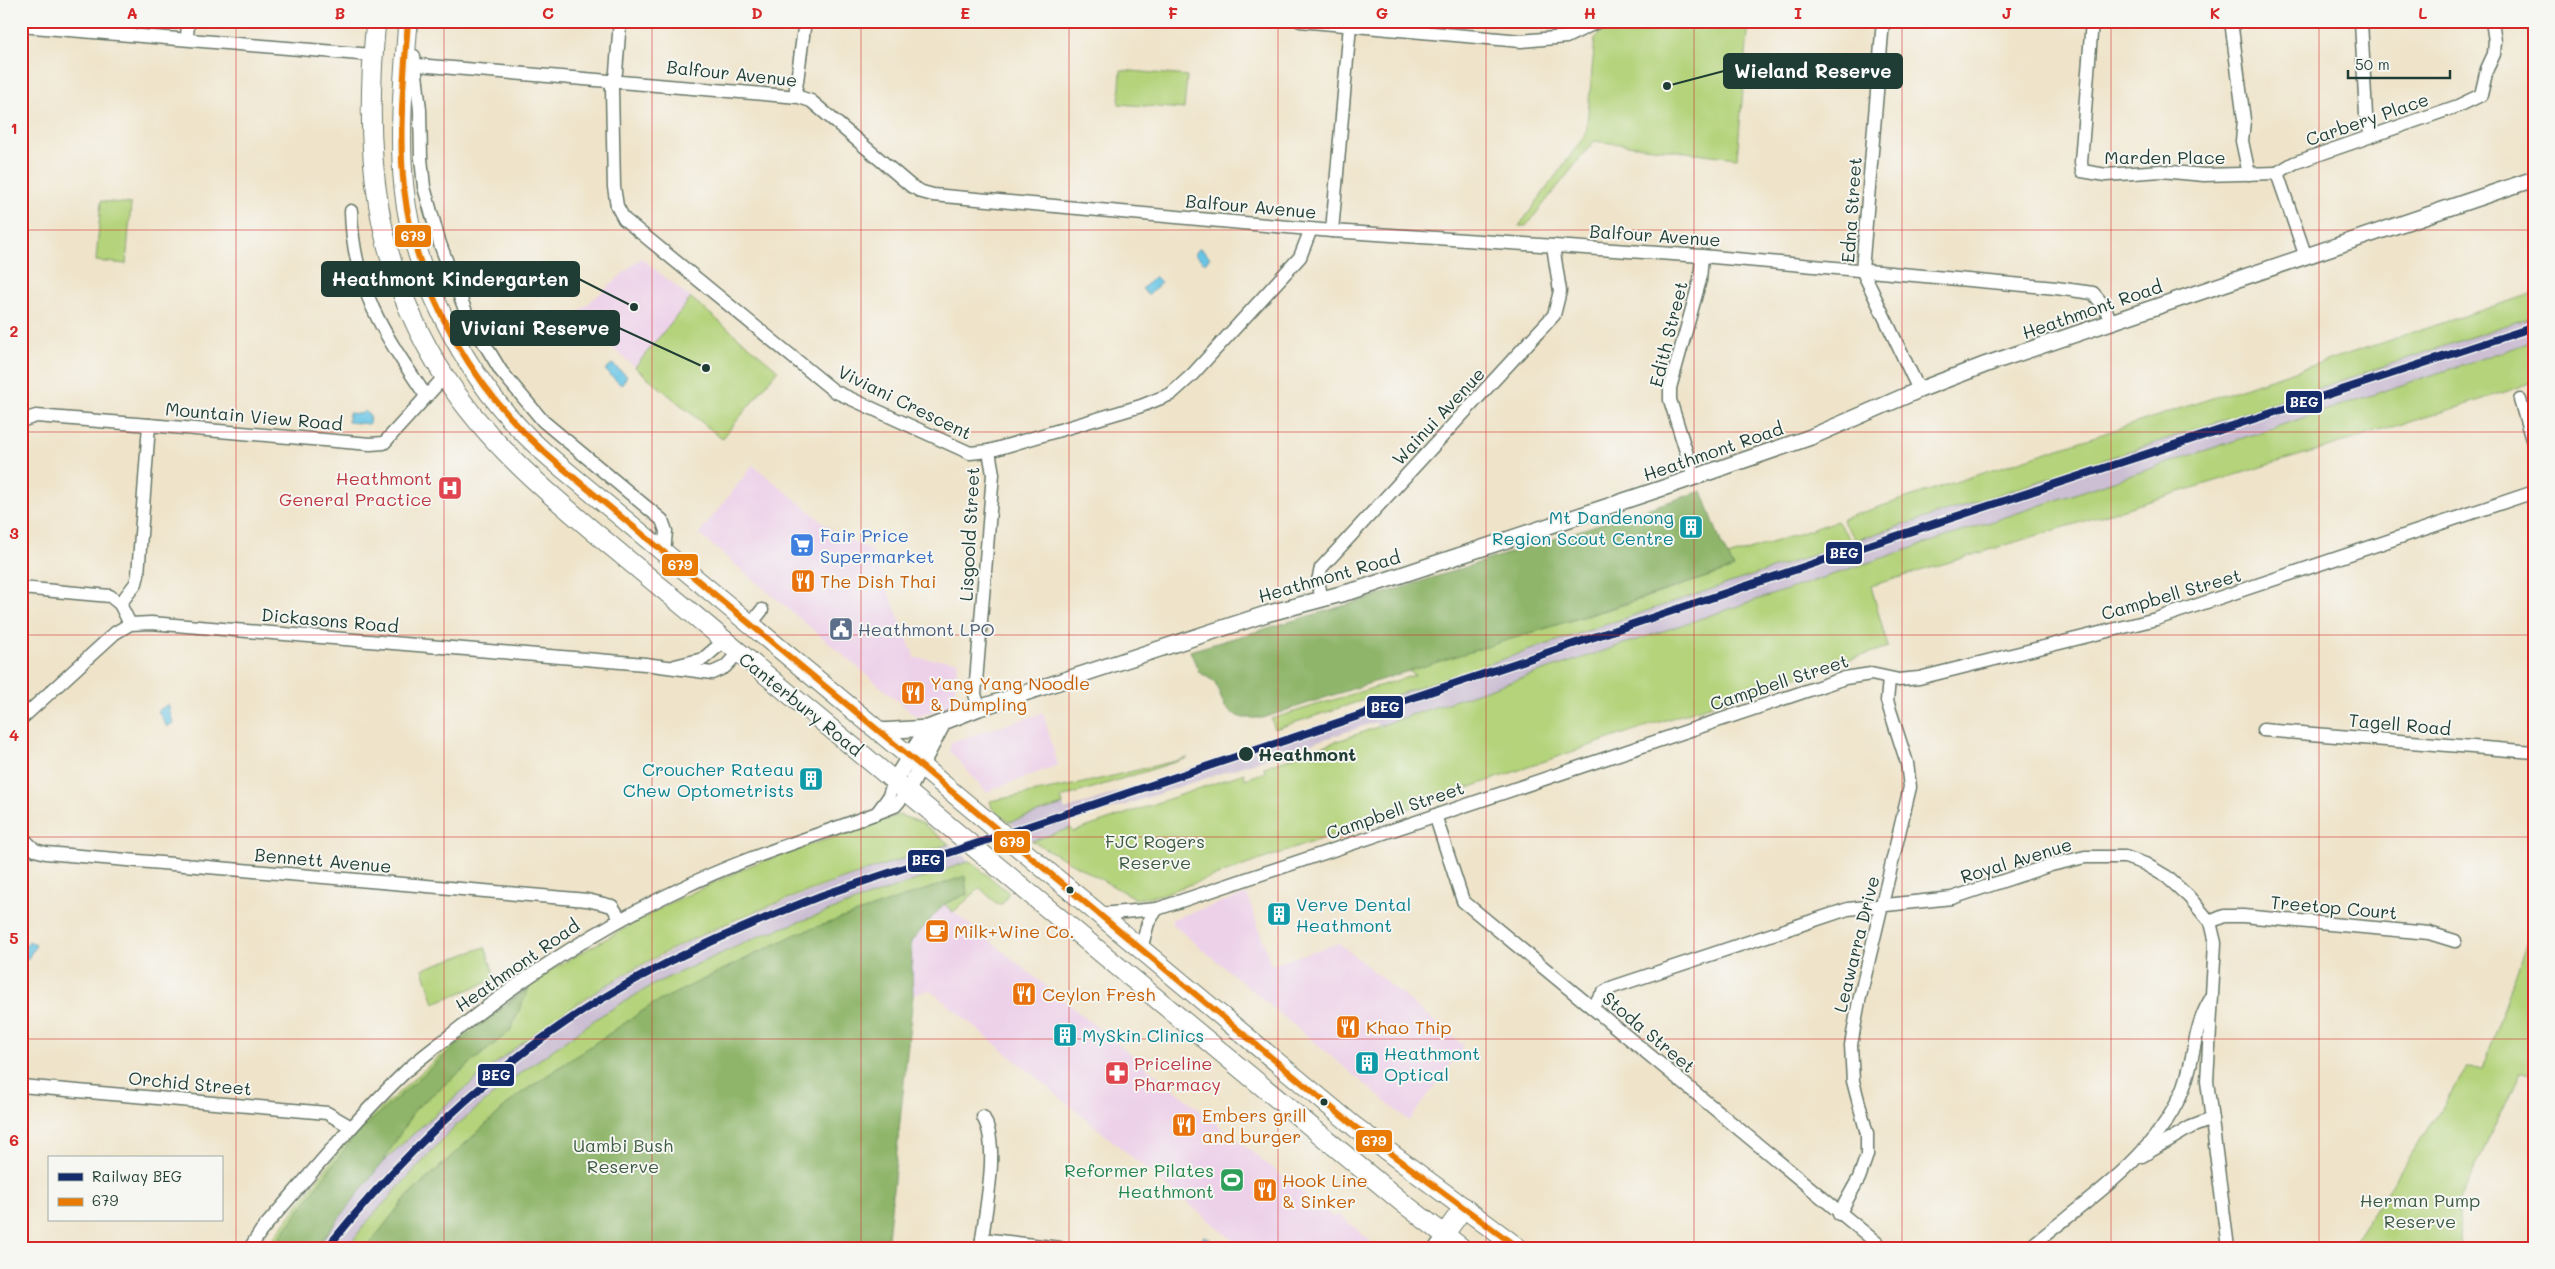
<svg xmlns="http://www.w3.org/2000/svg" width="2555" height="1269" font-family="Mali,sans-serif">
<rect width="100%" height="100%" fill="#f6f6f2"/>
<filter id="ink" filterUnits="userSpaceOnUse"><feTurbulence type="fractalNoise" baseFrequency=".02" numOctaves="2"/><feDisplacementMap in="SourceGraphic" scale="10" xChannelSelector="R" yChannelSelector="G"/><feConvolveMatrix kernelMatrix="1 2 1 2 8 2 1 2 1" color-interpolation-filters="sRGB"/></filter>
<filter id="wash" filterUnits="userSpaceOnUse"><feTurbulence type="fractalNoise" baseFrequency=".0096" numOctaves="4" result="noise"/><feDisplacementMap in="SourceGraphic" scale="20" xChannelSelector="R" yChannelSelector="G"/><feGaussianBlur stdDeviation="1.12" result="paint"/><feColorMatrix in="noise" values="0 0 0 0 0 0 0 0 0 0 0 0 0 0 0 0 0 1.4 0 .05"/><feComposite in="paint" operator="in"/></filter>
<g filter="url(#wash)">
<rect width="100%" height="100%" fill="#efe4ca"/>
<g fill="#edd1e9">
<path d="M641 258 691 298 635 367 574 316Z"/>
<path d="M753 465 835 532 872 551 915 658 958 661 954 704 917 717 699 534Z"/>
<path d="M1043 713 1058 765 986 792 950 751 951 742Z"/>
<path d="M1247 894 1271 965 1339 943 1464 1046 1409 1121 1172 924V919Z"/>
<path d="M944 904 1334 1218 1338 1214 1379 1248H1242L930 990 913 995 911 942Z"/>
</g>
<g fill="#ccbfd4">
<path d="M2534 316V341L1864 565 1856 540 2029 485Z"/>
<path d="M1852 542 1859 566 1378 727 1376 722 1070 823 1071 828 1032 841 1009 822 1063 805 1065 810 1373 707 1372 703Z"/>
<path d="M949 844 970 861 762 935 706 960 452 1129 366 1223 347 1248H316L382 1163 436 1113 507 1054 610 983 690 941 775 905 871 869Z"/>
</g>
<g fill="#b4d37a" stroke="#6a8857">
<path d="M1614 21H1749L1737 158 1594 141 1526 226H1519L1586 134 1595 38Z"/>
<path d="M1121 70 1187 76 1184 109 1119 104Z"/>
<path d="M101 201 131 204 126 264 96 261Z"/>
<path d="M2534 293V316L2029 485 1856 540 1843 522 1842 519Z"/>
<path d="M691 298 778 370 722 439 635 367Z"/>
<path d="M2534 341V382L2462 406 1871 586 1888 647 1626 733 1160 895 1136 899 1032 841 1071 828 1073 832 1244 773 1245 779 1265 772 1264 767 1414 714Z"/>
<path d="M1837 521 1852 542 1372 703 1370 698 1275 729 1271 719 1415 675 1407 670 1626 604 1734 568 1728 557Z"/>
<path d="M1188 758 1061 798 1063 805 1009 822 992 808 990 801 1083 783Z"/>
<path d="M899 815 922 823 949 844C833 881 714 920 610 983 527 1033 452 1097 382 1163L416 1108 510 1031 528 988 474 1030 354 1136 272 1248H266L352 1134 462 1036 552 969 668 904 754 864Z"/>
<path d="M970 861 1009 893 1002 904H997L980 888 953 912 944 904 967 894 964 877 653 1004 517 1096 406 1198 366 1248H347L366 1223 452 1129 515 1077 600 1016 658 982 762 935Z"/>
<path d="M2534 922V1074L2520 1073 2457 1206 2461 1248H2350L2467 1068 2482 1069Z"/>
<path d="M485 947 496 979 434 1003 423 969Z"/>
</g>
<g fill="#8fb56a" stroke="#57794f">
<path d="M1702 491 1722 545 1734 568C1578 620 1419 666 1263 718H1243L1232 714 1225 707 1215 682 1199 672 1190 651 1370 598Z"/>
<path d="M965 876 967 894 944 904 911 942 913 995 887 1248H366L406 1198 517 1096 653 1004 796 934Z"/>
<path d="M529 988 510 1031 416 1108 382 1163 316 1248H272L354 1136 474 1030Z"/>
</g>
<g fill="#67c5e5" stroke="#43818c">
<path d="M1200 248 1210 257 1205 263 1194 254Z"/>
<path d="M1155 276 1161 282 1149 295 1142 289Z"/>
<path d="M612 364 627 376 621 385 605 370Z"/>
<path d="M364 411 370 415 369 424 348 422 349 413 361 414Z"/>
<path d="M168 704 173 723 167 727 158 711Z"/>
<path d="M29 941 36 945 27 960 21 957V955Z"/>
<path d="M1204 1236 1210 1239 1209 1248H1199L1200 1241Z"/>
</g>
</g>
<g filter="url(#ink)">
<g fill="none" stroke-linecap="round" stroke-linejoin="round">
<defs>
<g id="minor">
<path d="M620 21 616 72 612 88 614 187 617 206 624 219 834 391 970 453 989 451 1141 406 1171 394 1192 375 1300 257 1311 229"/>
<path d="M1300 21 1521 41 1566 37 1599 21"/>
<path d="M1883 21 1862 270 1919 390"/>
<path d="M2092 21 2081 162 2082 171 2106 175 2161 171 2204 175 2277 173"/>
<path d="M2231 21 2244 120 2242 141 2249 174"/>
<path d="M2361 21 2366 115 2371 136"/>
<path d="M21 26 372 55"/>
<path d="M187 39 188 21"/>
<path d="M414 56 420 110 421 158 424 187 440 244 467 315 501 371 543 421 662 520 666 531 664 553"/>
<path d="M405 64 799 97 811 101 911 186 922 192 933 195 1332 231 1702 256 2056 288 2093 293 2105 307 2111 323"/>
<path d="M795 96 805 21"/>
<path d="M351 211C353 289 384 334 426 396"/>
<path d="M1332 231 1350 25"/>
<path d="M2306 257 2277 173 2294 163 2458 106 2481 95 2487 69 2494 54 2495 41 2492 21"/>
<path d="M2520 400 2534 446"/>
<path d="M21 421 36 416 149 425"/>
<path d="M1694 477 1670 400V388L1700 280 1702 256"/>
<path d="M21 588 110 596 120 604"/>
<path d="M1322 600 1318 581 1321 568 1554 315 1560 291 1553 246"/>
<path d="M130 624 120 604 136 583 138 575 149 425 370 444 384 443 445 376"/>
<path d="M751 624 762 610"/>
<path d="M675 666 703 659 724 641"/>
<path d="M979 708 975 694 993 474 989 451"/>
<path d="M21 719 115 633 130 624 151 623 645 664 712 673 725 667 738 653"/>
<path d="M2263 730 2534 752"/>
<path d="M876 814 888 798 894 781"/>
<path d="M1435 815 1463 901 1883 1248"/>
<path d="M21 836 35 850 46 853 587 900 612 906 620 918"/>
<path d="M1101 914 1157 909 1845 678 1871 674 1899 680 1919 678 2156 619 2534 492"/>
<path d="M2210 922 2224 916H2243L2429 933 2455 941"/>
<path d="M1141 949 1148 923 1157 909"/>
<path d="M1592 1007 1603 993 1613 987 1848 909 1952 898 2051 865 2085 857H2125L2145 864 2167 877 2189 897 2210 922 2215 943 2207 1081 2228 1248"/>
<path d="M21 1086 327 1113 351 1127"/>
<path d="M2142 1156 2191 1127 2212 1119"/>
<path d="M1839 1214 1859 1178 1867 1155V1134L1853 1081 1851 1045 1859 1001 1910 787 1907 763 1887 701 1889 679"/>
<path d="M982 1239 1060 1248"/>
<path d="M250 1248 261 1231C308 1177 353 1122 405 1072 421 1057 440 1044 457 1030 527 974 602 926 684 887 752 854 825 834 895 806L907 792"/>
<path d="M981 1248C984 1213 1001 1146 983 1117"/>
<path d="M1435 1248 1444 1235"/>
<path d="M2029 1248C2083 1203 2152 1160 2181 1094 2195 1064 2192 1030 2210 1000"/>
</g>
<g id="tertiary">
<path d="M880 731 928 728"/>
<path d="M894 781 928 728 979 708 1266 614 1356 590 1669 486 1811 437 1919 390 1987 364 2534 179"/>
<path d="M907 792 943 723"/>
</g>
<g id="primary">
<path d="M376 21C363 149 373 266 445 377 489 445 550 495 611 546 666 592 721 638 776 683 985 856 1195 1028 1403 1203L1462 1248"/>
<path d="M408 21C404 77 398 132 404 188 412 272 463 370 521 430 537 447 555 462 572 476L1355 1127 1518 1248"/>
<path d="M1444 1235 1464 1207"/>
</g>
</defs>
<use href="#minor" stroke="#687768" stroke-width="15"/>
<use href="#tertiary" stroke="#687768" stroke-width="18"/>
<use href="#primary" stroke="#687768" stroke-width="21"/>
<use href="#minor" stroke="#fff" stroke-width="12"/>
<use href="#tertiary" stroke="#fff" stroke-width="15"/>
<use href="#primary" stroke="#fff" stroke-width="19"/>
<defs>
<path id="bus-1" d="M408 21C404 76 398 132 404 188 416 295 477 396 559 465L1355 1127 1518 1248"/>
</defs>
<use href="#bus-1" stroke="#f6f6f2" stroke-width="10"/>
<use href="#bus-1" stroke="#e97b05" stroke-width="6"/>
<defs>
<path id="rail-1" d="M327 1248C414 1140 517 1043 640 977 699 945 761 919 823 895L1857 549 2534 327"/>
</defs>
<use href="#rail-1" stroke="#f6f6f2" stroke-width="11"/>
<use href="#rail-1" stroke="#152c6b" stroke-width="8"/>
</g>
</g>
<path fill="none" stroke="#d62828" stroke-width="1" stroke-opacity="0.55" d="M236 21V1248M444 21V1248M652 21V1248M861 21V1248M1069 21V1248M1278 21V1248M1486 21V1248M1694 21V1248M1902 21V1248M2111 21V1248M2319 21V1248M21 230H2534M21 432H2534M21 635H2534M21 837H2534M21 1039H2534"/>
<defs>
<symbol id="hospital-square" viewBox="-11 -11 22 22"><rect x="-9" y="-9" width="18" height="18" rx="4" fill="#e0444e" stroke="#f6f6f2"/><path d="M-5-5h3v3.5h4V-5h3V5h-3V1.5h-4V5h-3Z" fill="#fff"/></symbol>
<symbol id="building-square" viewBox="-11 -11 22 22"><rect x="-9" y="-9" width="18" height="18" rx="4" fill="#0f9aa8" stroke="#f6f6f2"/><path d="M-4-6H4V6H1V3H-1V6H-4ZM-2.5-4.3h1.7v1.8h-1.7ZM.8-4.3h1.7v1.8H.8ZM-2.5-1h1.7V.8h-1.7ZM.8-1h1.7V.8H.8Z" fill="#fff"/></symbol>
<symbol id="supermarket-square" viewBox="-11 -11 22 22"><rect x="-9" y="-9" width="18" height="18" rx="4" fill="#3f7fe0" stroke="#f6f6f2"/><path d="M-6-5.5h2.5l.6 2H6L4.5 2H-2.5L-4.4-4H-6ZM-1.5 3.2a1.3 1.3 0 1 0 .1 0ZM3 3.2a1.3 1.3 0 1 0 .1 0Z" fill="#fff"/></symbol>
<symbol id="restaurant-square" viewBox="-11 -11 22 22"><rect x="-9" y="-9" width="18" height="18" rx="4" fill="#e8710a" stroke="#f6f6f2"/><path d="M-5-6h1v4h1v-4h1v4h1v-4h1v5L-1.5 .5V6h-2V.5L-5-1ZM5-6V6H3V1.5H1.5Q1.5-4 5-6Z" fill="#fff"/></symbol>
<symbol id="civic-square" viewBox="-11 -11 22 22"><rect x="-9" y="-9" width="18" height="18" rx="4" fill="#5c6f8a" stroke="#f6f6f2"/><path d="M-.6-6.5H3V-4.5H.6V-3L4-1V1h2V6H-6V1h2V-1L-.6-3ZM-1.2 2.5V6h2.4V2.5Z" fill="#fff"/></symbol>
<symbol id="cafe-square" viewBox="-11 -11 22 22"><rect x="-9" y="-9" width="18" height="18" rx="4" fill="#e8710a" stroke="#f6f6f2"/><path d="M-5.5-4.5H6V0H3Q3 3.5 0 3.5H-2.5Q-5.5 3.5-5.5 0ZM3-3.2v2h1.7v-2ZM-6 4.5H4V6H-6Z" fill="#fff"/></symbol>
<symbol id="pharmacy-square" viewBox="-11 -11 22 22"><rect x="-9" y="-9" width="18" height="18" rx="4" fill="#e0444e" stroke="#f6f6f2"/><path d="M-2-6h4v4h4v4h-4v4h-4v-4h-4v-4h4Z" fill="#fff"/></symbol>
<symbol id="stadium-square" viewBox="-11 -11 22 22"><rect x="-9" y="-9" width="18" height="18" rx="4" fill="#2e9e5b" stroke="#f6f6f2"/><path d="M0-5a6.5 5 0 1 0 0 10a6.5 5 0 1 0 0-10ZM-3.5-1.8h7v3.6h-7Z" fill="#fff"/></symbol>
</defs>
<g fill-rule="evenodd">
<use href="#hospital-square" x="436" y="474" width="28" height="28"/>
<use href="#building-square" x="1677" y="513" width="28" height="28"/>
<use href="#supermarket-square" x="788" y="531" width="28" height="28"/>
<use href="#restaurant-square" x="789" y="567" width="28" height="28"/>
<use href="#civic-square" x="827" y="615" width="28" height="28"/>
<use href="#restaurant-square" x="899" y="679" width="28" height="28"/>
<use href="#building-square" x="797" y="765" width="28" height="28"/>
<use href="#building-square" x="1265" y="900" width="28" height="28"/>
<use href="#cafe-square" x="923" y="917" width="28" height="28"/>
<use href="#restaurant-square" x="1010" y="980" width="28" height="28"/>
<use href="#restaurant-square" x="1334" y="1013" width="28" height="28"/>
<use href="#building-square" x="1051" y="1021" width="28" height="28"/>
<use href="#building-square" x="1353" y="1049" width="28" height="28"/>
<use href="#pharmacy-square" x="1103" y="1059" width="28" height="28"/>
<use href="#restaurant-square" x="1170" y="1111" width="28" height="28"/>
<use href="#stadium-square" x="1218" y="1166" width="28" height="28"/>
<use href="#restaurant-square" x="1251" y="1176" width="28" height="28"/>
</g>
<g fill="#1f3d34" stroke="#f6f6f2" stroke-width="2">
<circle cx="1246" cy="754" r="8"/>
<circle cx="1070" cy="890" r="4.5"/>
<circle cx="1324" cy="1102" r="4.5"/>
</g>
<g text-anchor="middle" dominant-baseline="central" stroke-width="4" stroke-linejoin="round" paint-order="stroke">
<g font-size="18" fill="#1f3d34" stroke="#f6f6f2">
<text transform="translate(732 73) rotate(6)">Balfour Avenue</text>
<text transform="translate(2367 119) rotate(-19)">Carbery Place</text>
<text x="2165" y="157">Marden Place</text>
<text transform="translate(1251 206) rotate(5)">Balfour Avenue</text>
<text transform="translate(1851 210) rotate(-86)">Edna Street</text>
<text transform="translate(1655 235) rotate(4)">Balfour Avenue</text>
<text transform="translate(2092 309) rotate(-19)">Heathmont Road</text>
<text transform="translate(1668 334) rotate(-76)">Edith Street</text>
<text transform="translate(905 402) rotate(26)">Viviani Crescent</text>
<text transform="translate(254 416) rotate(5)">Mountain View Road</text>
<text transform="translate(1438 416) rotate(-47)">Wainui Avenue</text>
<text transform="translate(1713 451) rotate(-19)">Heathmont Road</text>
<text transform="translate(969 534) rotate(-87)">Lisgoold Street</text>
<text transform="translate(1329 576) rotate(-16)">Heathmont Road</text>
<text transform="translate(2171 594) rotate(-16)">Campbell Street</text>
<text transform="translate(330 620) rotate(5)">Dickasons Road</text>
<text transform="translate(1779 682) rotate(-18)">Campbell Street</text>
<text transform="translate(801 704) rotate(39)">Canterbury Road</text>
<text transform="translate(2400 724) rotate(5)">Tagell Road</text>
<text transform="translate(1395 810) rotate(-19)">Campbell Street</text>
<text transform="translate(323 860) rotate(5)">Bennett Avenue</text>
<text transform="translate(2016 860) rotate(-17)">Royal Avenue</text>
<text transform="translate(2334 907) rotate(5)">Treetop Court</text>
<text transform="translate(1856 944) rotate(-76)">Leawarra Drive</text>
<text transform="translate(517 965) rotate(-35)">Heathmont Road</text>
<text transform="translate(1649 1032) rotate(40)">Stoda Street</text>
<text transform="translate(190 1083) rotate(5)">Orchid Street</text>
</g>
<g font-size="18" fill="#be3a42" stroke="#f6f6f2" text-anchor="end">
<text x="432" y="478">Heathmont<tspan x="432" dy="21">General Practice</tspan></text>
<text x="1134" y="1063" text-anchor="start">Priceline<tspan x="1134" dy="21">Pharmacy</tspan></text>
</g>
<g font-size="18" fill="#0d838f" stroke="#f6f6f2" text-anchor="start">
<text x="1674" y="517" text-anchor="end">Mt Dandenong<tspan x="1674" dy="21">Region Scout Centre</tspan></text>
<text x="794" y="769" text-anchor="end">Croucher Rateau<tspan x="794" dy="21">Chew Optometrists</tspan></text>
<text x="1296" y="904">Verve Dental<tspan x="1296" dy="21">Heathmont</tspan></text>
<text x="1082" y="1035">MySkin Clinics</text>
<text x="1384" y="1053">Heathmont<tspan x="1384" dy="21">Optical</tspan></text>
</g>
<g font-size="18" fill="#366cbe" stroke="#f6f6f2" text-anchor="start">
<text x="820" y="535">Fair Price<tspan x="820" dy="21">Supermarket</tspan></text>
</g>
<g font-size="18" fill="#c56008" stroke="#f6f6f2" text-anchor="start">
<text x="820" y="581">The Dish Thai</text>
<text x="930" y="683">Yang Yang Noodle<tspan x="930" dy="21">&amp; Dumpling</tspan></text>
<text x="954" y="931">Milk+Wine Co.</text>
<text x="1042" y="994">Ceylon Fresh</text>
<text x="1366" y="1027">Khao Thip</text>
<text x="1202" y="1115">Embers grill<tspan x="1202" dy="21">and burger</tspan></text>
<text x="1282" y="1180">Hook Line<tspan x="1282" dy="21">&amp; Sinker</tspan></text>
</g>
<g font-size="18" fill="#4e5e75" stroke="#f6f6f2" text-anchor="start">
<text x="858" y="629">Heathmont LPO</text>
</g>
<g font-size="18" font-weight="bold" fill="#1f3d34" stroke="#f6f6f2" text-anchor="start">
<text x="1258" y="754">Heathmont</text>
</g>
<g font-size="18" fill="#3d5b42" stroke="#f6f6f2">
<text x="1155" y="841">FJC Rogers<tspan x="1155" dy="21">Reserve</tspan></text>
<text x="623" y="1145">Uambi Bush<tspan x="623" dy="21">Reserve</tspan></text>
<text x="2420" y="1200">Herman Pump<tspan x="2420" dy="21">Reserve</tspan></text>
</g>
<g font-size="18" fill="#27864d" stroke="#f6f6f2" text-anchor="end">
<text x="1214" y="1170">Reformer Pilates<tspan x="1214" dy="21">Heathmont</tspan></text>
</g>
</g>
<path fill="none" stroke="#1f3d34" stroke-width="2" d="M1667 86L1724 71M634 307L579 279M706 368L619 328"/>
<g fill="#1f3d34" stroke="#f6f6f2" stroke-width="2">
<circle cx="1667" cy="86" r="5"/>
<circle cx="634" cy="307" r="5"/>
<circle cx="706" cy="368" r="5"/>
</g>
<g fill="#1f3d34" stroke="#1f3d34" stroke-width="2">
<rect x="1724" y="54" width="178" height="34" rx="5"/>
<rect x="322" y="262" width="257" height="34" rx="5"/>
<rect x="451" y="311" width="168" height="34" rx="5"/>
</g>
<g font-size="19" text-anchor="middle" font-weight="bold" fill="#fff">
<text x="1813" y="78">Wieland Reserve</text>
<text x="450" y="286">Heathmont Kindergarten</text>
<text x="535" y="335">Viviani Reserve</text>
</g>
<g stroke="#f6f6f2" stroke-width="2">
<rect x="394" y="224" width="38" height="24" rx="5" fill="#e97b05"/>
<rect x="2285" y="390" width="38" height="24" rx="5" fill="#152c6b"/>
<rect x="1825" y="541" width="38" height="24" rx="5" fill="#152c6b"/>
<rect x="661" y="553" width="38" height="24" rx="5" fill="#e97b05"/>
<rect x="1366" y="695" width="38" height="24" rx="5" fill="#152c6b"/>
<rect x="993" y="830" width="38" height="24" rx="5" fill="#e97b05"/>
<rect x="907" y="849" width="38" height="24" rx="5" fill="#152c6b"/>
<rect x="477" y="1063" width="38" height="24" rx="5" fill="#152c6b"/>
<rect x="1355" y="1129" width="38" height="24" rx="5" fill="#e97b05"/>
</g>
<g font-size="14" text-anchor="middle" font-weight="bold" fill="#fff">
<text x="413" y="241">679</text>
<text x="2304" y="407">BEG</text>
<text x="1844" y="558">BEG</text>
<text x="680" y="570">679</text>
<text x="1385" y="712">BEG</text>
<text x="1012" y="847">679</text>
<text x="926" y="865">BEG</text>
<text x="496" y="1080">BEG</text>
<text x="1374" y="1146">679</text>
</g>
<rect width="2555" height="1269" fill="none" stroke="#f6f6f2" stroke-width="55"/>
<rect x="48" y="1156" width="175" height="65" fill="#f6f6f2" stroke="#a0aca6"/>
<rect x="58" y="1173" width="25" height="8" fill="#152c6b" stroke="#a0aca6"/>
<text x="92" y="1182" font-size="15" fill="#1f3d34">Railway BEG</text>
<rect x="58" y="1198" width="25" height="8" fill="#e97b05" stroke="#a0aca6"/>
<text x="92" y="1206" font-size="15" fill="#1f3d34">679</text>
<path d="M2348 70v8h102v-8" fill="none" stroke="#1f3d34" stroke-width="2.5"/>
<text x="2355" y="70" font-size="15" fill="#1f3d34" stroke="#f6f6f2" stroke-width="4" paint-order="stroke">50 m</text>
<rect x="28" y="28" width="2500" height="1214" fill="none" stroke="#d62828" stroke-width="2"/>
<g font-size="16" text-anchor="middle" font-weight="bold" fill="#d62828">
<text x="132" y="19">A</text>
<text x="340" y="19">B</text>
<text x="548" y="19">C</text>
<text x="757" y="19">D</text>
<text x="965" y="19">E</text>
<text x="1173" y="19">F</text>
<text x="1382" y="19">G</text>
<text x="1590" y="19">H</text>
<text x="1798" y="19">I</text>
<text x="2007" y="19">J</text>
<text x="2215" y="19">K</text>
<text x="2423" y="19">L</text>
<text x="14" y="134">1</text>
<text x="14" y="337">2</text>
<text x="14" y="539">3</text>
<text x="14" y="741">4</text>
<text x="14" y="944">5</text>
<text x="14" y="1146">6</text>
</g>
</svg>
